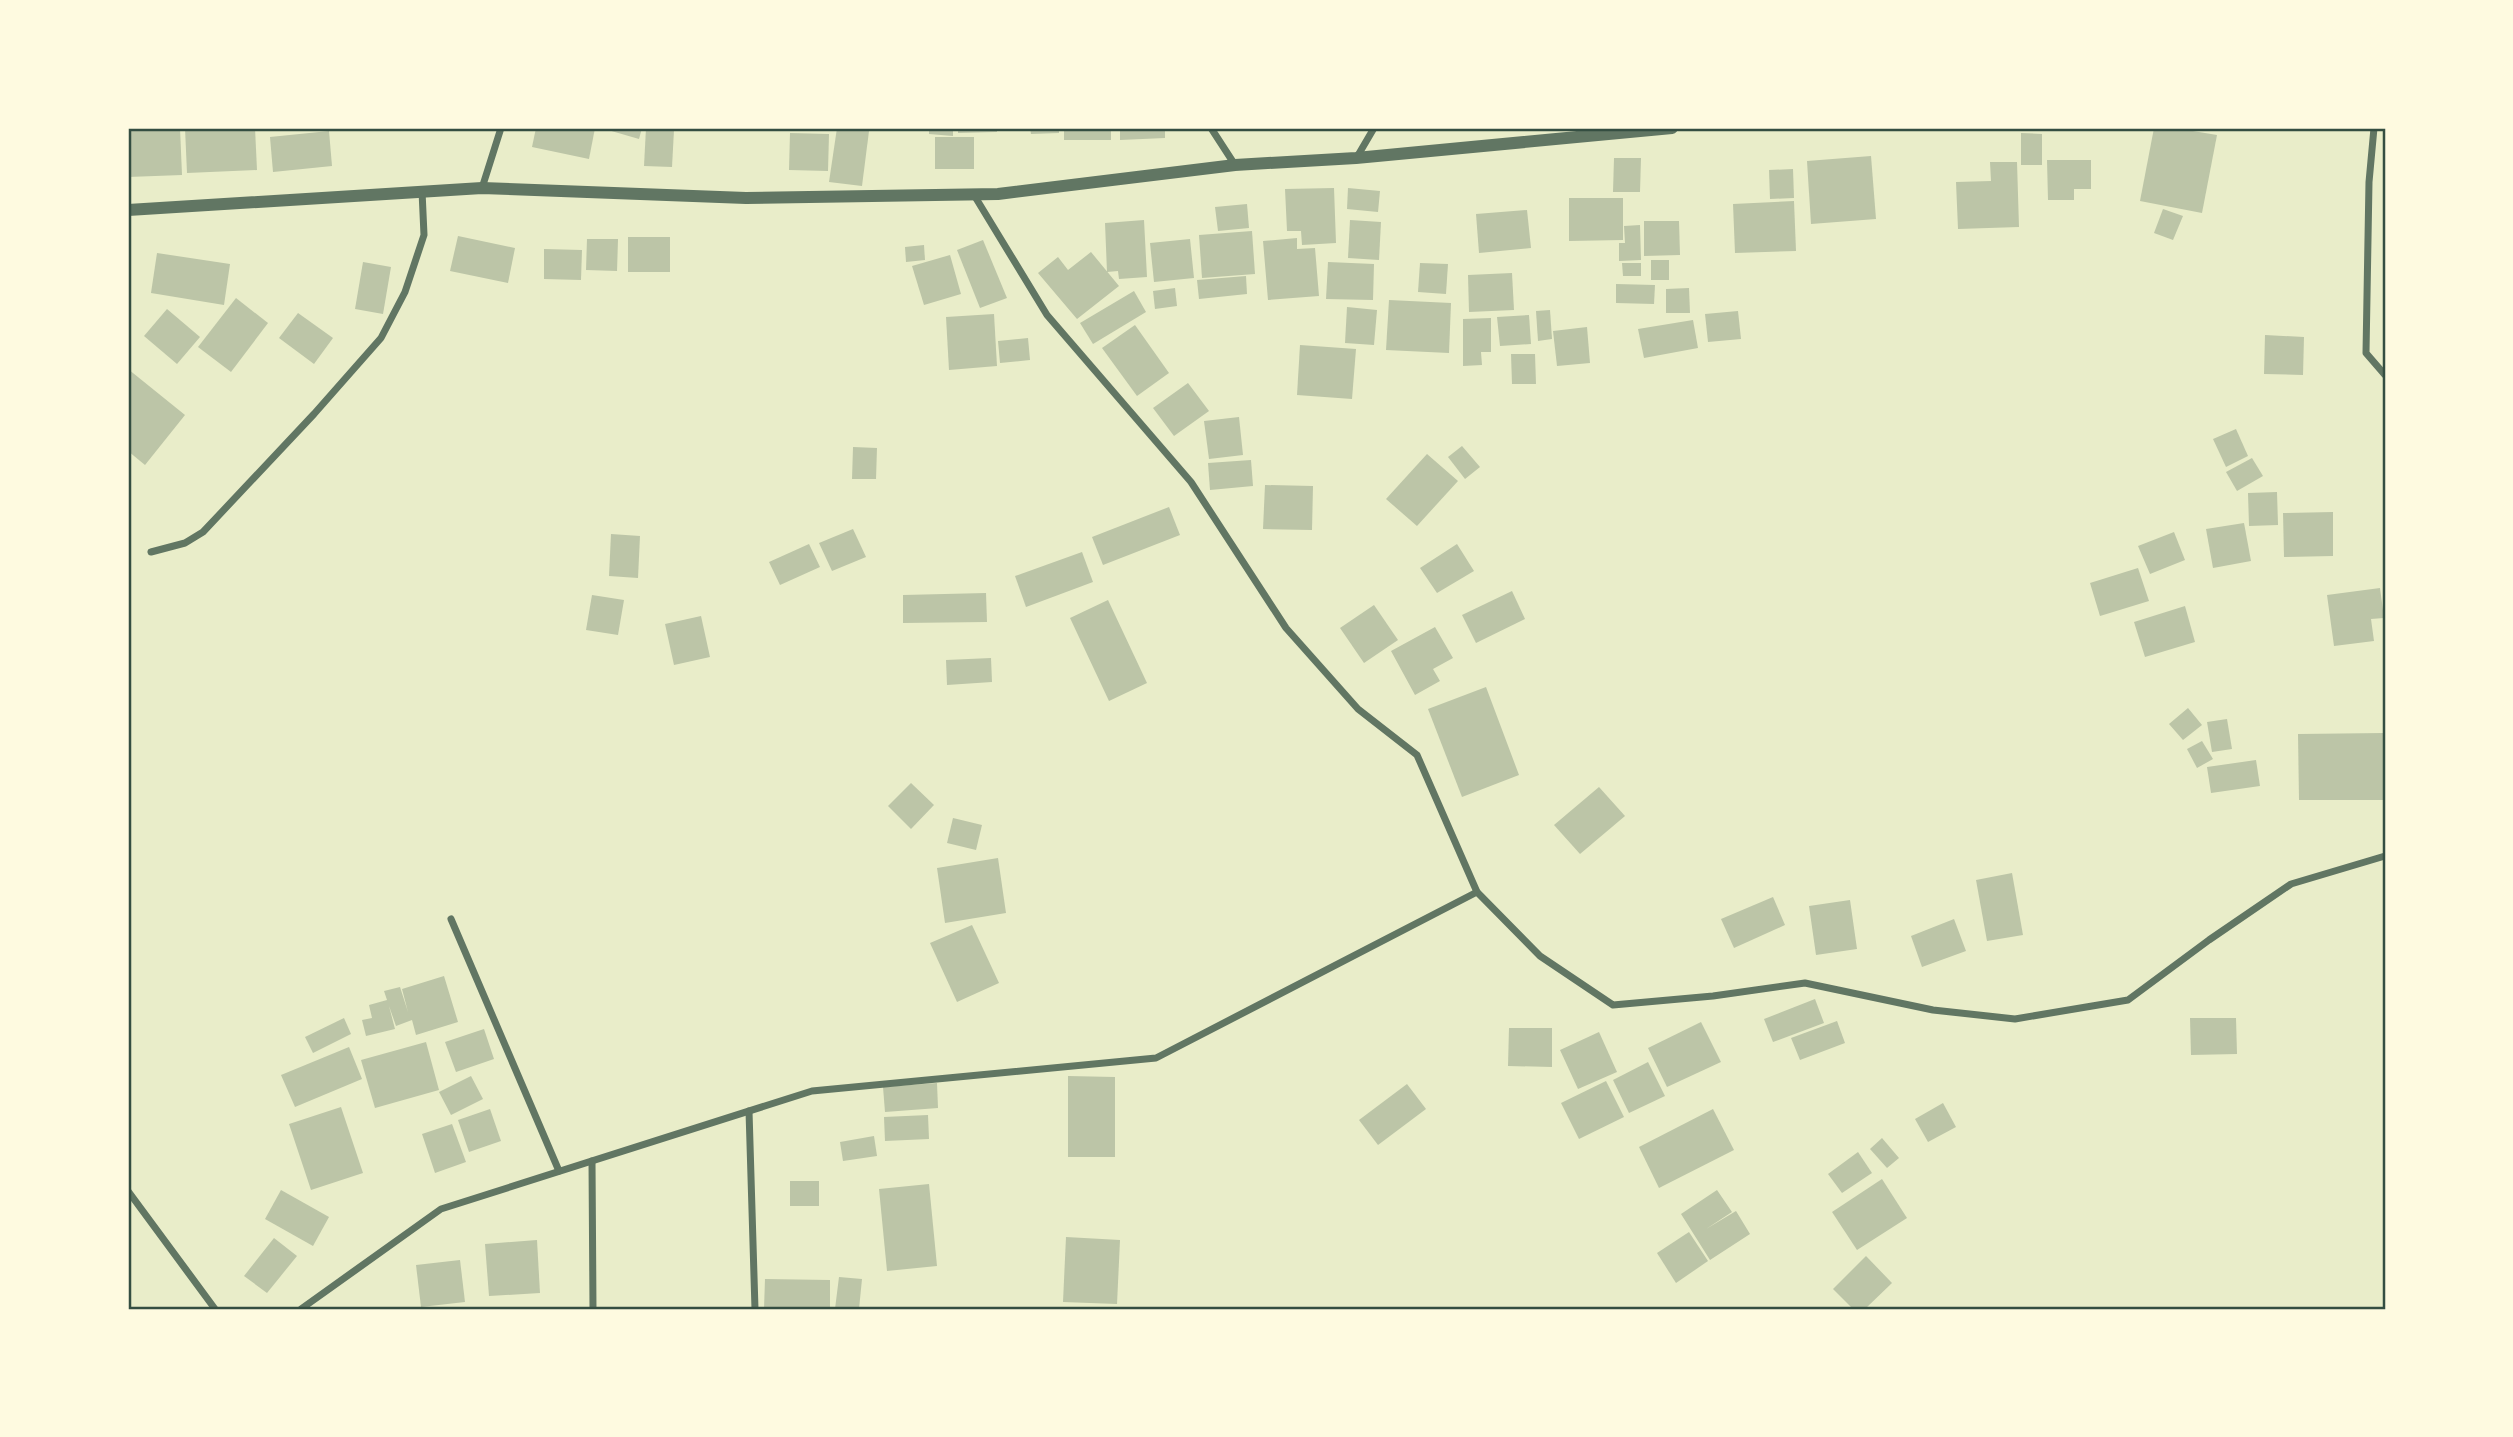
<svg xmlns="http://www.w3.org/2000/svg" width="2513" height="1437" font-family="Raleway,sans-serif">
<rect width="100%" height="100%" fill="#e9edc9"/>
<g fill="#bcc5a7">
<path d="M128 128H180L182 175 128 177Z"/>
<path d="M185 128H255L257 170 187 173Z"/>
<path d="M536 128H595L589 159 532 147Z"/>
<path d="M601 128H642L639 139Z"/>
<path d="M646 128 674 130 672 167 644 166Z"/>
<path d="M837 128 869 131 862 186 829 182Z"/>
<path d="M929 128H953V136L929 134Z"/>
<path d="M958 128H997V132L958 133Z"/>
<path d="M1030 128H1059V133L1031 134Z"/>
<rect x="1064" y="128" width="47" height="12"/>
<path d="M1120 128H1165V138L1120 140Z"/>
<path d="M2154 128H2175L2217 135 2202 213 2140 201Z"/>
<path d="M329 131 332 166 273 172 270 137Z"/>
<path d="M790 133 829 134 828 171 789 170Z"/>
<path d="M2021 133 2042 134V165H2021Z"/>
<rect x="935" y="137" width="39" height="32"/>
<path d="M1871 156 1876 219 1811 224 1807 161Z"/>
<path d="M1614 158H1641L1640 192H1613Z"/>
<path d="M2047 160H2091V189H2074V200H2048Z"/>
<path d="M1990 162H2017L2019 227 1958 229 1956 182 1991 181Z"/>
<path d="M1793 169 1794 198 1770 199 1769 170Z"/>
<path d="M1334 188 1336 243 1302 245 1301 231H1287L1285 189Z"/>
<path d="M1348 188 1380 191 1378 212 1347 209Z"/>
<path d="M1569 198H1623V240L1569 241Z"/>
<path d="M1794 201 1796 251 1735 253 1733 204Z"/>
<path d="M1247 204 1249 228 1218 231 1215 207Z"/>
<path d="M2163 209 2183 216 2173 240 2154 233Z"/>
<path d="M1527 210 1531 248 1479 253 1476 214Z"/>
<path d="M1144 220 1147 277 1119 279 1118 271 1107 272 1105 223Z"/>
<path d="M1350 220 1381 222 1379 260 1348 258Z"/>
<path d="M1644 221H1679L1680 255 1644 256Z"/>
<path d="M1640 225 1641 260 1619 261V243H1625L1624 226Z"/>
<path d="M1252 231 1255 274 1202 278 1199 235Z"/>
<path d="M458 236 515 248 508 283 450 271Z"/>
<rect x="628" y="237" width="42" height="35"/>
<path d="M1297 238V249L1315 248 1319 296 1268 300 1263 241Z"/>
<path d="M587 239H618L617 271 586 270Z"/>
<path d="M1190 239 1194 278 1154 282 1150 243Z"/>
<path d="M983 240 1007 298 980 308 957 250Z"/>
<path d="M924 245 925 260 906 262 905 247Z"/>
<path d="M544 249 582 250 581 280 544 279Z"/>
<path d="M1091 252 1119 286 1077 319 1038 273 1058 257 1068 270Z"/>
<path d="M157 253 230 264 224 305 151 293Z"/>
<path d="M950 255 961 294 924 305 912 266Z"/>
<rect x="1651" y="260" width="18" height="20"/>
<path d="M363 262 391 267 383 314 355 309Z"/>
<path d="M1328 262 1374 264 1373 300 1326 299Z"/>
<path d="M1420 263 1448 264 1446 294 1418 292Z"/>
<path d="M1622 263H1641V276H1623Z"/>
<path d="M1512 273 1514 310 1469 312 1468 275Z"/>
<path d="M1246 276 1247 294 1199 299 1197 280Z"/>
<path d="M1616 284 1655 285 1654 304 1616 303Z"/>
<path d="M1175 288 1177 306 1155 309 1153 291Z"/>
<path d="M1689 288 1690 313H1666V289Z"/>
<path d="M1134 291 1146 312 1093 344 1080 323Z"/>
<path d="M236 298 268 323 231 372 198 347Z"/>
<path d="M1389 300 1451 303 1449 353 1386 350Z"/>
<path d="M1347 307 1377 310 1374 345 1345 343Z"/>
<path d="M167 309 200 337 177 364 144 336Z"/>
<path d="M1550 310 1552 339 1538 341 1536 311Z"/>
<path d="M1738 311 1741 339 1708 342 1705 314Z"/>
<path d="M298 313 333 338 314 364 279 338Z"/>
<path d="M994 314 997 366 949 370 946 317Z"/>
<path d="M1529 315 1531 344 1500 346 1497 317Z"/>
<path d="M1491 318V352H1481L1482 365 1463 366V319Z"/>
<path d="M1693 320 1698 348 1644 358 1638 329Z"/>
<path d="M1135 325 1169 373 1137 396 1102 348Z"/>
<path d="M1587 327 1590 363 1557 366 1553 331Z"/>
<path d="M2265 335 2304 337 2303 375 2264 374Z"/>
<path d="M1028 338 1030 360 1000 363 998 341Z"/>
<path d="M1300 345 1356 349 1352 399 1297 395Z"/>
<path d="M1511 354H1535L1536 384H1512Z"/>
<path d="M128 369 185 415 145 465 128 451Z"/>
<path d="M1188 383 1209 411 1174 436 1153 408Z"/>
<path d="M1239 417 1243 455 1209 459 1204 421Z"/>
<path d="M2236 429 2248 456 2226 467 2213 439Z"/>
<path d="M1462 446 1480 467 1465 479 1448 457Z"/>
<path d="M853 447 877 448 876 479H852Z"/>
<path d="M1427 454 1458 481 1417 526 1386 499Z"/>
<path d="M2252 458 2263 476 2237 491 2226 472Z"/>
<path d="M1251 460 1253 486 1210 490 1208 463Z"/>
<path d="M1265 485 1313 486 1312 530 1263 529Z"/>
<path d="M2277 492 2278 525 2249 526 2248 493Z"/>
<path d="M1169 507 1180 535 1103 565 1092 537Z"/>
<path d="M2333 512V556L2284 557 2283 513Z"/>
<path d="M2244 523 2251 561 2213 568 2206 529Z"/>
<path d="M853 529 866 557 832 571 819 543Z"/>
<path d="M2174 532 2185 560 2150 574 2138 546Z"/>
<path d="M611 534 640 536 638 578 609 576Z"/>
<path d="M809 544 820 567 780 585 769 562Z"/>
<path d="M1457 544 1474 571 1437 593 1420 568Z"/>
<path d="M1082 552 1093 582 1026 607 1015 576Z"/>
<path d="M2138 568 2149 601 2100 616 2090 583Z"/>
<path d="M2380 588 2384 618 2371 619 2374 641 2334 646 2327 595Z"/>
<path d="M1512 591 1525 619 1476 643 1462 615Z"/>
<path d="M986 593 987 622 903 623V595Z"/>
<path d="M592 595 624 600 618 635 586 630Z"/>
<path d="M1108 600 1147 683 1109 701 1070 618Z"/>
<path d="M1374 605 1398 640 1364 663 1340 628Z"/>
<path d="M2185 606 2195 642 2145 657 2134 622Z"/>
<path d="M701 616 710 657 674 665 665 624Z"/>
<path d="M1435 627 1453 658 1433 669 1440 681 1415 695 1391 651Z"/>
<path d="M991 658 992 682 947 685 946 660Z"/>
<path d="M1486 687 1519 775 1462 797 1428 709Z"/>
<path d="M2188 708 2202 725 2183 740 2169 724Z"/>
<path d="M2227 719 2232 749 2212 752 2207 722Z"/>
<path d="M2384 733V800H2299L2298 734Z"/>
<path d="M2202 741 2213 759 2197 768 2187 749Z"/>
<path d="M2256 760 2260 786 2211 793 2207 767Z"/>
<path d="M911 783 934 805 911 829 888 806Z"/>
<path d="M1599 787 1625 816 1580 854 1554 825Z"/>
<path d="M953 818 982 825 976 850 947 843Z"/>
<path d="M998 858 1006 913 945 923 937 868Z"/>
<path d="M2012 873 2023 935 1987 941 1976 880Z"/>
<path d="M1773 897 1785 925 1734 948 1721 919Z"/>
<path d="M1850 900 1857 949 1816 955 1809 906Z"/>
<path d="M1954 919 1966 951 1922 967 1911 936Z"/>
<path d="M972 925 999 983 957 1002 930 943Z"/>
<path d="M444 976 458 1022 416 1035 412 1020 396 1026 389 1006 395 1029 366 1036 362 1020 372 1018 369 1005 387 1000 384 991 400 987 408 1012 402 989Z"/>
<path d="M1815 999 1824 1023 1773 1042 1764 1019Z"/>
<path d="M344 1018 351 1034 313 1053 305 1037Z"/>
<path d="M2190 1018H2236L2237 1054 2191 1055Z"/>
<path d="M1837 1021 1845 1043 1800 1060 1791 1038Z"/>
<path d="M1701 1022 1721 1062 1667 1087 1648 1048Z"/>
<path d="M1509 1028H1552V1067L1508 1066Z"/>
<path d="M484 1029 494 1059 456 1072 445 1042Z"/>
<path d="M1599 1032 1617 1072 1578 1089 1560 1050Z"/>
<path d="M426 1042 439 1090 375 1108 361 1060Z"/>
<path d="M349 1047 362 1079 295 1107 281 1075Z"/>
<path d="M1648 1062 1665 1096 1629 1113 1613 1080Z"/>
<path d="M471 1076 483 1099 451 1115 439 1092Z"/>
<path d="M1068 1076 1115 1077V1157H1068Z"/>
<path d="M1606 1081 1624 1117 1579 1139 1561 1103Z"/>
<path d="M937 1083 938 1108 885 1112 883 1087Z"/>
<path d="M1407 1084 1426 1109 1378 1145 1359 1120Z"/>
<path d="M1943 1103 1956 1127 1928 1142 1915 1119Z"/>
<path d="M341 1107 363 1173 311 1190 289 1124Z"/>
<path d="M490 1109 501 1141 469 1152 458 1120Z"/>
<path d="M1713 1109 1734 1150 1659 1188 1639 1147Z"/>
<path d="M928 1115 929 1139 885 1141 884 1117Z"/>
<path d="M452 1124 466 1162 435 1173 422 1134Z"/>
<path d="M874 1136 877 1156 843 1161 840 1142Z"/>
<path d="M1882 1138 1899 1158 1887 1168 1870 1149Z"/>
<path d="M1858 1152 1872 1173 1842 1193 1828 1174Z"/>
<path d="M1882 1179 1907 1218 1857 1250 1832 1212Z"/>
<rect x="790" y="1181" width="29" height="25"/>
<path d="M929 1184 937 1266 887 1271 879 1189Z"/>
<path d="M281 1190 329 1217 313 1246 265 1219Z"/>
<path d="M1717 1190 1732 1212 1706 1229 1736 1211 1750 1234 1710 1260 1681 1214Z"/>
<path d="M1689 1232 1708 1261 1676 1283 1657 1253Z"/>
<path d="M1066 1237 1120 1240 1117 1304 1063 1302Z"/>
<path d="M274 1238 297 1256 267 1293 244 1276Z"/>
<path d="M537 1240 540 1293 489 1296 485 1244Z"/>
<path d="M1866 1256 1892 1283 1865 1309H1853L1833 1289Z"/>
<path d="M460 1260 465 1302 421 1307 416 1265Z"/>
<path d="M839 1277 862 1279 859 1309H835Z"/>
<path d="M765 1279 830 1280V1309H764Z"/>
</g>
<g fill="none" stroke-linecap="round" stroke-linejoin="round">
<g stroke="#617663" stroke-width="7">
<path d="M1211 128 1235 165"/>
<path d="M2374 128 2369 182 2366 353 2385 375"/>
<path d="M1357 157 1374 128"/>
<path d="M482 188 501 128"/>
<path d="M974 195 1047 315 1191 482 1286 628 1358 709 1417 755 1477 892 1540 956 1613 1005 1713 996 1805 983 1933 1010 2015 1019 2128 1000 2209 940 2291 884 2385 856"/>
<path d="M151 552 185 543 203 532 314 414 381 338 405 292 424 235 422 191"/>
<path d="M451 919 559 1171"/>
<path d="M749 1111 755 1309"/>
<path d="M592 1161 593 1309"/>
<path d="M128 1191 215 1309"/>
<path d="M301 1309 441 1209 812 1091 1156 1058 1477 892"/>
</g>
<path stroke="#617663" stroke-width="12" d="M128 210 482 188 746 198 998 194 1235 165 1356 158 1672 128"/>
</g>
<rect width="2513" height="1437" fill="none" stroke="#fefae0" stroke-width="259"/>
<rect x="130" y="130" width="2254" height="1178" fill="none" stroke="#344e41" stroke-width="2.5"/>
</svg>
